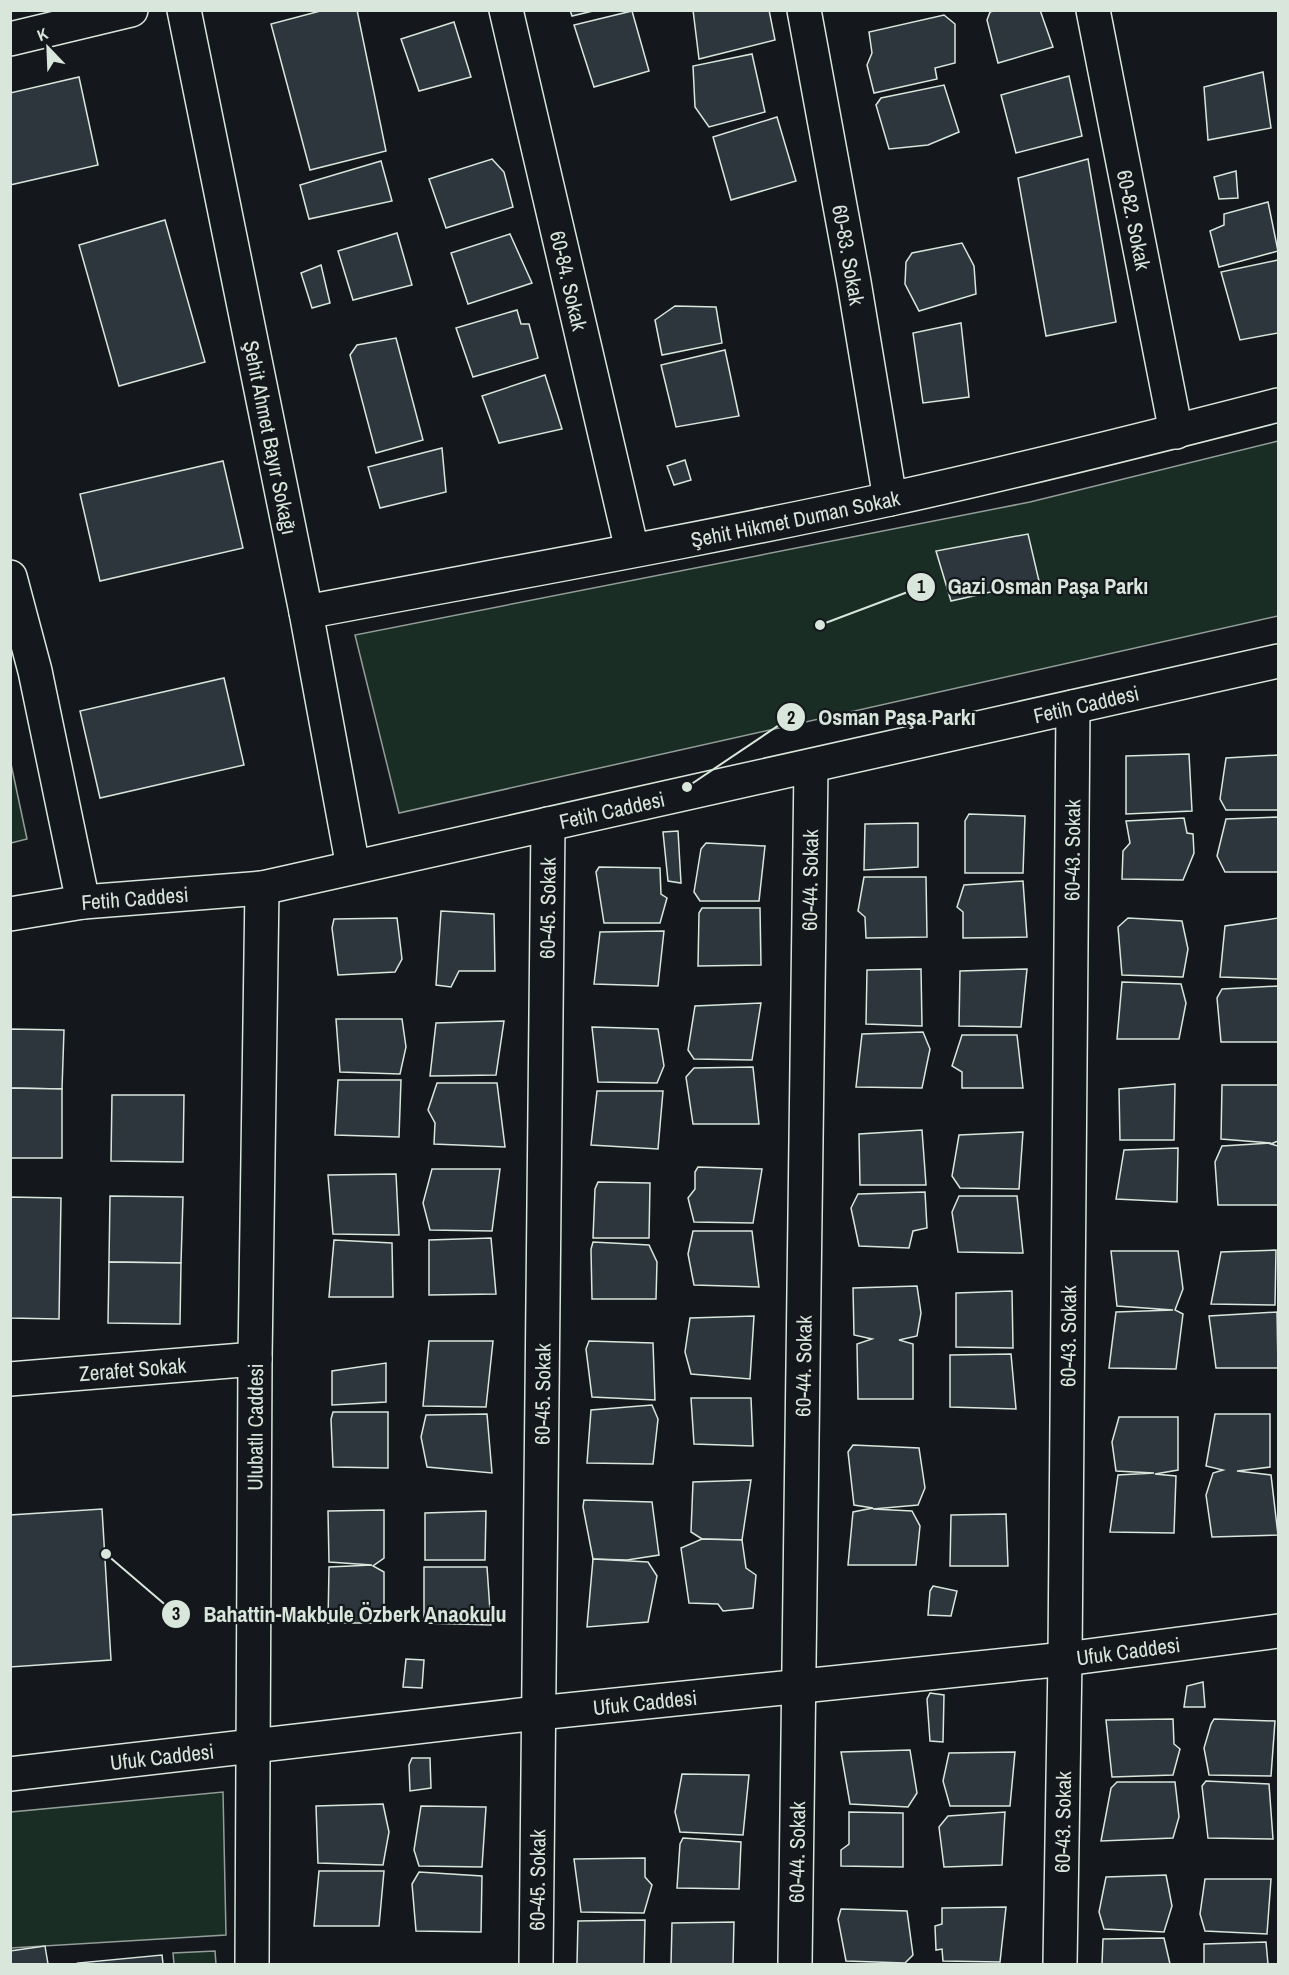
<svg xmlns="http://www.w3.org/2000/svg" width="1289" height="1975" font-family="'Archivo Narrow',sans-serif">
<rect width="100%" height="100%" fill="#14181c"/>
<g fill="#1a2d24" stroke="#939e99" stroke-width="1.5">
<path d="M1278 441V616L399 813 355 635 1030 502Z"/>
<path d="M11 764 27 839 11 843H10Z"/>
<path d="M223 1792 226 1935 11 1948V1812Z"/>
<path d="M215 1951 216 1964H174L173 1953Z"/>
</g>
<g fill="#2c363c" stroke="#d8e6dc" stroke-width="1.5">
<path d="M324 10H357L386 151 310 170 271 24Z"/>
<path d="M570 10H597L572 16Z"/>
<path d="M693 10H769L775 40 699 59Z"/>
<path d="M997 10H1040L1053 47 998 63 987 20 990 12Z"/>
<path d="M632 11 649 71 594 87 574 25Z"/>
<path d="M944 15 955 24V63L935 68 937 79 874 93 867 65 872 53 869 32Z"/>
<path d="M454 22 471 77 419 91 401 39Z"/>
<path d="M752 54 765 112 709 127 695 107 693 66Z"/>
<path d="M1263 72 1271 128 1208 140 1204 87Z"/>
<path d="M1069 76 1082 136 1016 153 1001 95Z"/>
<path d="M79 77 98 165 10 185V93Z"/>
<path d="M944 85 959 132 928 145 889 149 876 105 881 98Z"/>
<path d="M777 117 796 181 731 200 713 137Z"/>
<path d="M492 159 504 172 513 207 446 228 429 179Z"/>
<path d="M1088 159 1116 322 1046 336 1018 178Z"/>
<path d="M381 161 392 201 309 219 300 185Z"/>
<path d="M1236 171 1238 198 1219 199 1214 177Z"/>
<path d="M1268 202 1278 251 1219 267 1210 231 1224 225V214Z"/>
<path d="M165 220 205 362 119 386 79 245Z"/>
<path d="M397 233 412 285 353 300 338 251Z"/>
<path d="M510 234 532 283 468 304 451 253Z"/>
<path d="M962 243 974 266 976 294 919 311 905 284 906 262 912 253Z"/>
<path d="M1278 260V333L1240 340 1221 272Z"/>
<path d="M321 265 330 303 312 308 301 273Z"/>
<path d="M675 306 716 307 722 343 662 355 655 320Z"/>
<path d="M517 310 521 324H529L538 358 473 377 456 328Z"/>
<path d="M961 323 969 397 923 403 913 333Z"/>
<path d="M396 338 423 440 376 453 350 355 357 345Z"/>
<path d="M725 350 739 416 676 427 661 365Z"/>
<path d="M545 375 562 429 499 443 482 396Z"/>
<path d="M442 448 446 492 380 508 368 467Z"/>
<path d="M685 460 691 480 674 485 667 466Z"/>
<path d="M223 461 243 548 100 581 80 494Z"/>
<path d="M1028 534 1039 581 951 601 936 551Z"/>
<path d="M224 678 244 765 100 798 80 711Z"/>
<path d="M1189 754 1192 811 1126 814V756Z"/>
<path d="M1278 755V810H1226L1220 799 1226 758Z"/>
<path d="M969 814 1025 816 1023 873H965V821Z"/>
<path d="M1278 817V872H1225L1217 856 1226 819Z"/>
<path d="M1184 818 1187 833 1193 834 1194 853 1183 880 1122 879 1123 851 1130 843 1126 821Z"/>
<path d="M918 823V867L864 870 865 824Z"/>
<path d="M678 831 681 883 668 881 663 832Z"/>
<path d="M706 843 765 846 759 901H700L694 892 701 849Z"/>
<path d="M599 867 660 868 661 894 667 898 660 923H604L596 872Z"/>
<path d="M864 877H926L927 937 866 938 865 917 858 911Z"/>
<path d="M1023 881 1027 937 963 938V912L957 907 964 885Z"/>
<path d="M702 908H760L761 965 698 966 699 913Z"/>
<path d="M441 911 494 914 495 971H459L451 987 436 985Z"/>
<path d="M397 918 402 959 395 972 338 975 332 928 334 919Z"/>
<path d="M1128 918 1182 921 1188 949 1183 977 1122 975 1118 927Z"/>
<path d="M1278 918V979L1220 977 1225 926Z"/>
<path d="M664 931 658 986 594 984 600 932Z"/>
<path d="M921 969 922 1026 866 1024 867 970Z"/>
<path d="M1027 969 1021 1027 959 1026 960 971Z"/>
<path d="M1122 982 1181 984 1186 1003 1179 1039H1117Z"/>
<path d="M1278 986V1042H1221L1217 998 1222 989Z"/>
<path d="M761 1003 752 1060 694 1059 688 1050 695 1006Z"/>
<path d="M336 1019H402L406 1047 400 1074 340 1072Z"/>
<path d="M504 1021 496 1075 430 1076 436 1023Z"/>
<path d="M592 1027 658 1029 664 1066 657 1083 598 1082Z"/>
<path d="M10 1029 64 1030 62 1089 10 1088Z"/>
<path d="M923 1032 930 1049 922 1088 856 1087 862 1034Z"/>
<path d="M962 1035H1017L1023 1088H962V1072L952 1066Z"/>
<path d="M753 1067 759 1124H693L686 1077 694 1068Z"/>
<path d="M338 1080H401L399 1137 335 1135Z"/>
<path d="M437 1083H497L505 1147 434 1144 435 1123 428 1110Z"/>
<path d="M1175 1084 1174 1140H1120L1119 1089Z"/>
<path d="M1222 1085H1278V1141L1271 1144 1278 1146V1205H1218L1215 1162 1222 1146 1271 1143 1221 1139Z"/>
<path d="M10 1088 62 1089V1158H10Z"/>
<path d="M597 1091H663L658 1149 591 1145Z"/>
<path d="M112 1095H184L183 1162 111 1161Z"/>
<path d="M922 1130 926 1185H860L859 1134Z"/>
<path d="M1023 1132 1019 1189 960 1188 952 1176 959 1135Z"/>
<path d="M1178 1148 1177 1202 1116 1199 1124 1150Z"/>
<path d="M698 1167 762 1169 753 1223 694 1222 688 1198 695 1189V1172Z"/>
<path d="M432 1169H500L492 1231 430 1230 423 1203Z"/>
<path d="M396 1174 399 1235 333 1234 328 1175Z"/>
<path d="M598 1182 650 1183 649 1238H593L595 1189Z"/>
<path d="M925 1192 927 1228 913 1231 909 1248 859 1246 851 1208 858 1194Z"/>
<path d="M110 1196 183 1197 181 1263 109 1262Z"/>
<path d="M959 1196H1017L1023 1253 958 1252 952 1212Z"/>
<path d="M10 1197 61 1198 59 1319 10 1318Z"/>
<path d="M693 1231H752L759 1287 694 1285 688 1254Z"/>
<path d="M491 1238 496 1294 429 1295V1240Z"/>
<path d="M334 1240 392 1243 393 1297H329Z"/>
<path d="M593 1242 649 1245 657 1262 656 1299H592L591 1249Z"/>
<path d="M1276 1250 1275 1305 1211 1304 1221 1252Z"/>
<path d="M1111 1251H1178L1183 1289 1175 1310 1183 1314 1176 1369 1109 1368 1116 1312 1173 1310 1117 1306Z"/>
<path d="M109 1262 181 1263 180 1324 108 1323Z"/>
<path d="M917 1286 921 1313 917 1336 899 1340 913 1344V1399H858L857 1344 872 1339 854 1335 853 1288Z"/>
<path d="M1012 1291 1013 1348 956 1347V1293Z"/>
<path d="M1277 1312 1278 1368H1216L1209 1316Z"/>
<path d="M754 1316 750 1379 691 1374 685 1352 690 1318Z"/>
<path d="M429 1341H493L486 1407 423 1406Z"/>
<path d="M589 1341 653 1343 655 1400 592 1397 586 1349Z"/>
<path d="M1011 1354 1016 1409 950 1407V1355Z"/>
<path d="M386 1363V1402L332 1405V1371Z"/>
<path d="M691 1398H751L753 1446 694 1444Z"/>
<path d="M652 1405 658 1419 653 1464 587 1463 591 1410Z"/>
<path d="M333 1412H388V1468L333 1467 331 1419Z"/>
<path d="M487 1414 492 1473 427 1467 421 1437 426 1415Z"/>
<path d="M1215 1414H1270V1467L1237 1471 1271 1475 1278 1535 1212 1537 1206 1495 1213 1473 1223 1470 1206 1466Z"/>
<path d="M1119 1417H1178V1470L1155 1474 1176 1476 1174 1533 1110 1532 1118 1475 1154 1473 1116 1471 1112 1442Z"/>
<path d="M853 1445 919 1448 925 1488 918 1505 873 1509 912 1511 920 1526 916 1565H848L853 1512 873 1508 854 1505 848 1452Z"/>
<path d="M751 1480 742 1540 702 1539 691 1532 693 1482Z"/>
<path d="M584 1500 652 1502 659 1555 627 1560 593 1559 583 1507Z"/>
<path d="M102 1509 111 1660 10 1667V1515Z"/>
<path d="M384 1510V1558L373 1566 384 1572V1623H328L329 1567 372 1565 329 1562 328 1511Z"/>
<path d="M486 1511 485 1560H425V1513Z"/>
<path d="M1006 1514 1008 1566H950L951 1515Z"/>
<path d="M702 1539 742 1540 746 1568 756 1575 753 1608 723 1611 718 1604 689 1603 681 1548Z"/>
<path d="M593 1559 648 1562 657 1576 648 1622 587 1627Z"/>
<path d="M424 1567H487L491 1625 424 1623Z"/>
<path d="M933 1586 957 1591 951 1616 928 1615 930 1591Z"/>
<path d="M406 1659 424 1660 422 1688 403 1687Z"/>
<path d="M1203 1682 1205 1707H1184L1187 1686Z"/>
<path d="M930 1693 944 1695 943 1742 930 1741 927 1699Z"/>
<path d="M1173 1719 1174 1744 1180 1749 1173 1775 1112 1777 1106 1720Z"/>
<path d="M1214 1719 1275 1721 1271 1776 1209 1775 1204 1748 1211 1724Z"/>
<path d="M910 1750 917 1793 908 1807 850 1804 841 1752Z"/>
<path d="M1015 1752 1010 1806H950L943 1781 949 1753Z"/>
<path d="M412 1758H430L431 1788 410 1791 409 1765Z"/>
<path d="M682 1774 749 1775 743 1835 680 1832 675 1812Z"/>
<path d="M1206 1781 1269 1784 1273 1839 1208 1838 1202 1786Z"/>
<path d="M1117 1782H1175L1179 1817 1173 1838 1101 1841 1111 1788Z"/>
<path d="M383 1804 389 1832 383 1865 318 1863 316 1806Z"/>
<path d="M421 1806 486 1807 482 1867 419 1866 414 1850Z"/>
<path d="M849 1812 903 1813V1867L841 1866V1850L849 1844Z"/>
<path d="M1005 1812 1002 1865 944 1867 939 1827 948 1816Z"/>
<path d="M683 1838 741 1842 739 1889 677 1888 680 1844Z"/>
<path d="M645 1858V1877L652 1885 644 1913 581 1912 574 1859Z"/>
<path d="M319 1871H384L379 1926H314Z"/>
<path d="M419 1872 482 1876 481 1932 416 1931 412 1884Z"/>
<path d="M1166 1875 1172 1906 1164 1932 1104 1929 1099 1912 1106 1877Z"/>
<path d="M1205 1879H1271L1267 1934 1205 1931 1200 1914Z"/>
<path d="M1006 1907 1000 1962 943 1961 942 1949 936 1950 935 1926 942 1924V1908Z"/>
<path d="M841 1909 907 1911 913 1955 905 1963 846 1961 838 1919Z"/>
<path d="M645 1920 644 1964H577L578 1921Z"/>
<path d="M734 1922 733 1964H671L672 1923Z"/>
<path d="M1164 1938 1170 1964H1102L1103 1939Z"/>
<path d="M1266 1942 1268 1964H1204V1944Z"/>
<path d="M45 1946 48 1964H10V1951Z"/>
<path d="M162 1955 163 1964H79L78 1963Z"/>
</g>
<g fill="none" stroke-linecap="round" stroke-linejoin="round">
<defs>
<g id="street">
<path id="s1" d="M184 10 306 612 353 867"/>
<path id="s2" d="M506 10 632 550"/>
<path id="s3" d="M804 10 854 282 890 499"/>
<path id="s4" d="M1093 10 1176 432"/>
<path d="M10 39 131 10"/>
<path d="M10 577 35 671 83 902"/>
<path id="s5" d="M306 612C501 575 696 541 890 499 1020 471 1150 438 1278 405"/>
<path id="s6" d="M10 914 83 902 262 888 1278 661"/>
<path id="s7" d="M10 1379 255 1359"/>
<path id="s8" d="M10 1774 538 1713 1065 1659 1278 1631"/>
<path id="s9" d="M252 1964 255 1359 262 888"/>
<path id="s10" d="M536 1964 548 824"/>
<path id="s11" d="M795 1964 811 766"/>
<path id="s12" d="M1060 1964 1065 1659 1073 707"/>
</g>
</defs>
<use href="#street" stroke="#d8e6dc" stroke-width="36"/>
<use href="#street" stroke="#14181c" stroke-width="33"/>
</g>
<g text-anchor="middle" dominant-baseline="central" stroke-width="4.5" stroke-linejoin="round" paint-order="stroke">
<g font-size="21" fill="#d8e6dc" stroke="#14181c">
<text stroke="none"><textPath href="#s4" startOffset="214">60-82. Sokak</textPath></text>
<text stroke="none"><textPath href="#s3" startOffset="249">60-83. Sokak</textPath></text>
<text stroke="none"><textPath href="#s2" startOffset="278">60-84. Sokak</textPath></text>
<text stroke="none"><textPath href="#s1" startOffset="436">Şehit Ahmet Bayır Sokağı</textPath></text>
<text stroke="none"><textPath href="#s5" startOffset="498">Şehit Hikmet Duman Sokak</textPath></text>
<text stroke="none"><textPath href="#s6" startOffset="1098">Fetih Caddesi</textPath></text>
<text stroke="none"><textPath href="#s6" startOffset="612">Fetih Caddesi</textPath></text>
<text stroke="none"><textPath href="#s12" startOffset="1114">60-43. Sokak</textPath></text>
<text stroke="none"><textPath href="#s11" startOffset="1084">60-44. Sokak</textPath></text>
<text stroke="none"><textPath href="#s6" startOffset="126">Fetih Caddesi</textPath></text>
<text stroke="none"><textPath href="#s10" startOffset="1056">60-45. Sokak</textPath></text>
<text stroke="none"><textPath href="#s12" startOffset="628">60-43. Sokak</textPath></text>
<text stroke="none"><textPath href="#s11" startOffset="598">60-44. Sokak</textPath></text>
<text stroke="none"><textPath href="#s7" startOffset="123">Zerafet Sokak</textPath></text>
<text stroke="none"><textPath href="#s10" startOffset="570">60-45. Sokak</textPath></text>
<text stroke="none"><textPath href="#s9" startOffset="537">Ulubatlı Caddesi</textPath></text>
<text stroke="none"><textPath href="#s8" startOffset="1125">Ufuk Caddesi</textPath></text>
<text stroke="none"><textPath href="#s8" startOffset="639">Ufuk Caddesi</textPath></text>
<text stroke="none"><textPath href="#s8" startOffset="153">Ufuk Caddesi</textPath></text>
<text stroke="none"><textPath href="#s12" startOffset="142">60-43. Sokak</textPath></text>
<text stroke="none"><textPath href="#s11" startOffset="112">60-44. Sokak</textPath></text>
<text stroke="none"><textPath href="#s10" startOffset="84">60-45. Sokak</textPath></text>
</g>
</g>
<path fill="none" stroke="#d8e6dc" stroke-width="2" d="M820 625L921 587M687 787L791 717M106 1554L176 1614"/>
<g fill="#d8e6dc" stroke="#14181c" stroke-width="2">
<circle cx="820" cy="625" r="6"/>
<circle cx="687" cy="787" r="6"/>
<circle cx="106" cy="1554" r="6"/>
<circle cx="921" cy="587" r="15"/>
<circle cx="791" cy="717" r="15"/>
<circle cx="176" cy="1614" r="15"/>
</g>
<g font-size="18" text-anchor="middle" font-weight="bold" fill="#111">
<text x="921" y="593">1</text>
<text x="791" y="724">2</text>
<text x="176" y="1620">3</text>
</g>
<g font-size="22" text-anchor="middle" font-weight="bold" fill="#d8e6dc" stroke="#14181c" stroke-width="4.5" stroke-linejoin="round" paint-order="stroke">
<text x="1048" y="594">Gazi Osman Paşa Parkı</text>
<text x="897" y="725">Osman Paşa Parkı</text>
<text x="355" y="1622">Bahattin-Makbule Özberk Anaokulu</text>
</g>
<rect width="1289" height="1975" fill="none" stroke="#d8e6dc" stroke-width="24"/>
<g transform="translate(48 48) rotate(337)" stroke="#14181c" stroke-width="4.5" paint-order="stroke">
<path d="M0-4.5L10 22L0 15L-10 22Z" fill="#d8e6dc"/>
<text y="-9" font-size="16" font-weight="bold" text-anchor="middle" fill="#d8e6dc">K</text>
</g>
</svg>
